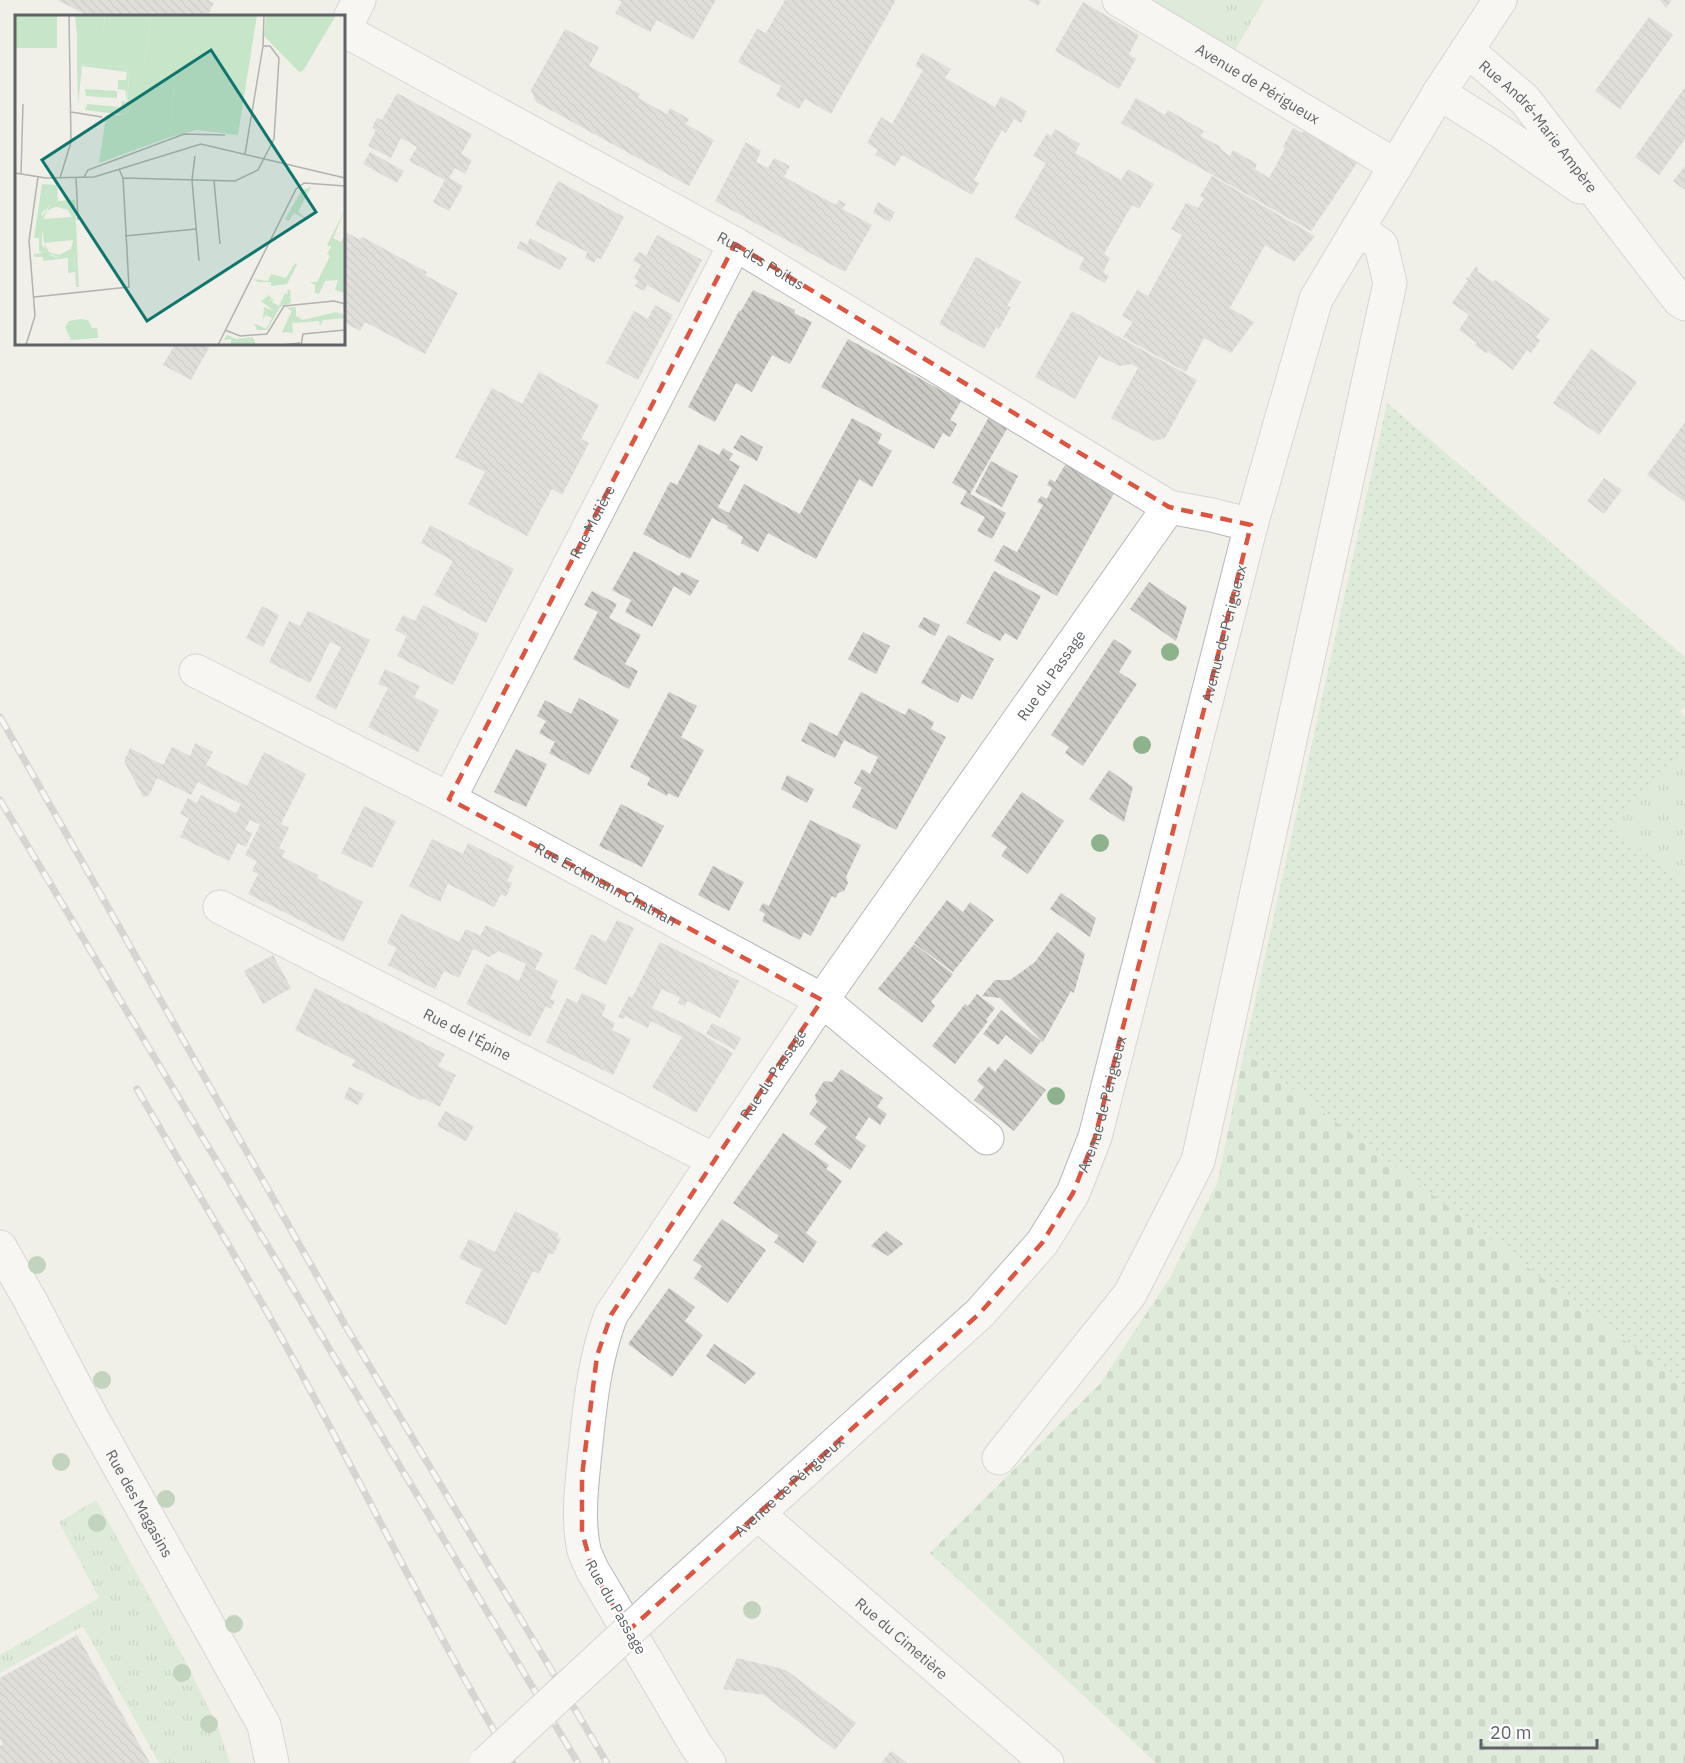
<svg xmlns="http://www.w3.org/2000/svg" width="1685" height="1763" font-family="'IBM Plex Sans',sans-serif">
<defs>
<pattern id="grass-tufts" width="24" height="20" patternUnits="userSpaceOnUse" patternTransform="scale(1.5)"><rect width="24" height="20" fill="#c7e5c9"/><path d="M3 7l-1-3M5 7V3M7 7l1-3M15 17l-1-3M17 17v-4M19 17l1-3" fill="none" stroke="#a5bda7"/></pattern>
<pattern id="cemetery-stones" width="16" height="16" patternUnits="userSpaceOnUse" patternTransform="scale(1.5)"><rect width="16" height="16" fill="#c7e5c9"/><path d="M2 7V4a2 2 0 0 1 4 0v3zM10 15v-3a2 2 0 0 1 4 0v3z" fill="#a5bda7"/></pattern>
<pattern id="garden-dots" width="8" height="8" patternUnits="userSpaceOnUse" patternTransform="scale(1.5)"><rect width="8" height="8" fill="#c7e5c9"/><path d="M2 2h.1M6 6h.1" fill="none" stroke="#a5bda7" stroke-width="1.8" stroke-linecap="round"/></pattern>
<pattern id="building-back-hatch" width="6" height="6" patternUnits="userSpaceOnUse" patternTransform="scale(1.5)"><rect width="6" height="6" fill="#cccac5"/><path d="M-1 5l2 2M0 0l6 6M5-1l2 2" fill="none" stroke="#a9a8a4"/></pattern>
</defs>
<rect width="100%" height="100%" fill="#f0efe8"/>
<g fill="url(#grass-tufts)">
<path d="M1203 0H1264L1234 52 1221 45 1236 19Z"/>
<path d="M1685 754V884L1612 827Z"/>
<path d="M96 1500 182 1655 218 1727 230 1763H159L83 1626 0 1673V1655L99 1598 59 1522Z"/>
</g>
<path fill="url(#cemetery-stones)" d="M1244 1052 1685 1386V1763H1156L930 1553 1100 1384 1171 1276 1218 1181Z"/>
<path fill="#c7e5c9" d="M1145 0H1203L1236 19 1221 45Z"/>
<path fill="url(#garden-dots)" d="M1387 403 1685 657V706L1680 711 1685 717V754L1613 827 1685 884V1386L1244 1052Z"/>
<g fill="url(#building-back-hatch)">
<path d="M57 0H208L214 3 207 16H89Z"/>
<path d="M618 0H716L693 40 657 20 650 32 615 13 622 2Z"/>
<path d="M785 0H896L831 114 805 99 799 109 776 96 781 86 738 62 757 29 766 33Z"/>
<path d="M1028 0H1041L1038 6Z"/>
<path d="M1660 0H1672L1666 8Z"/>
<path d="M1083 2 1139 35 1129 54 1136 59 1119 89 1055 51Z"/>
<path d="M1649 17 1673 35 1620 109 1595 91Z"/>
<path d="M565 29 599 47 589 66 640 94 638 98 667 114 670 108 689 119 686 124 714 140 689 186 536 102 531 90Z"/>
<path d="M922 53 951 69 945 78 995 107 1001 96 1027 111 1021 123 1014 119 1006 133 1002 130 974 180 979 183 972 195 902 155 895 166 875 155 878 150 867 143 881 117 892 124 923 70 915 66Z"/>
<path d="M1685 87V139L1659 175 1635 157Z"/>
<path d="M397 93 472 134 461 154 472 160 465 174 455 168 449 178 463 186 449 211 433 202 445 180 409 161 417 147 401 138 391 158 368 146 376 130 372 128 377 118 382 120Z"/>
<path d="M1136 98 1165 115 1168 110 1204 131 1200 136 1221 147 1220 149 1230 156 1233 150 1257 164 1255 169 1269 178 1285 149 1283 147 1293 128 1303 133 1309 121 1359 160 1311 231 1121 123Z"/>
<path d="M1055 129 1080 144 1075 153 1121 180 1128 169 1154 184 1139 209 1132 205 1104 254 1110 258 1103 272 1109 276 1105 283 1079 269 1084 258 1014 218 1046 163 1033 156 1047 133 1051 136Z"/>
<path d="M746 142 761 151 756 162 768 168 774 158 790 166 784 177 836 205 839 200 846 204 842 209 872 225 845 272 715 201Z"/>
<path d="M370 152 404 171 397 183 363 164Z"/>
<path d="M1685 166V190L1673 181Z"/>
<path d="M1212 176 1315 236 1294 262 1265 245 1230 308 1254 322 1231 353 1204 338 1186 372 1123 337 1133 322 1122 316 1137 290 1148 296 1182 235 1171 229 1186 203 1198 208 1204 198 1200 196Z"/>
<path d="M558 181 624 217 601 259 597 258 594 263 585 258 587 252 535 225Z"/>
<path d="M878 202 895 212 890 222 873 213Z"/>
<path d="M344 231 360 240 362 237 427 272 425 275 458 293 425 354 365 322 360 331 344 322Z"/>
<path d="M657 235 702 260 679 303 647 285 644 291 635 286 638 281 634 278 641 265 633 261 639 252 646 256Z"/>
<path d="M530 238 567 258 560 270 517 248 520 241 527 245Z"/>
<path d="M976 257 1021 282 1007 306 1011 307 999 329 996 327 984 349 939 324Z"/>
<path d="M1476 266 1478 268 1477 271 1493 282 1495 280 1550 319 1536 337 1540 340 1531 353 1527 350 1513 370 1488 351 1486 353 1475 345 1477 343 1459 330 1469 315 1452 303 1468 280 1465 279 1469 277Z"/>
<path d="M753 290 795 310 794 313 812 322 790 364 772 355 752 392 736 383 715 422 688 407 739 311H741Z"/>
<path d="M655 305 673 315 638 380 606 363 634 311 648 319Z"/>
<path d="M1072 311 1197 380 1165 438 1154 441 1111 418 1138 368 1132 364 1119 366 1099 356 1075 399 1035 377Z"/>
<path d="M848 339 961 401 950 420 957 424 950 437 943 433 934 449 821 387Z"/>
<path d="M175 344H211L191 380 163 365Z"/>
<path d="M1591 349 1637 382 1599 435 1553 403Z"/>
<path d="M539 372 599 405 581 439 589 443 562 495 552 489 527 536 468 504 485 472 455 457 492 388 522 404Z"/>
<path d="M989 417 1008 427 970 494 1006 513 992 539 977 531 985 517 960 504 967 491 952 483Z"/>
<path d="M852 418 882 434 878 443 892 451 872 487 859 479 816 559 768 533 758 552 741 543 743 537 727 528 728 526 712 518 690 559 643 534 670 482 677 485 699 444 719 455 723 448 733 454 729 460 740 466 718 507 729 513 744 484 800 514Z"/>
<path d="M1685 422V502L1647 475Z"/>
<path d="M741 435 763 447 757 461 733 448Z"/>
<path d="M1068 460 1117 488 1057 596 994 561 1003 545 1017 552 1043 505 1037 502 1041 496 1047 499 1052 488 1047 485 1050 479 1055 482Z"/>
<path d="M991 461 1018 476 1002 507 975 492Z"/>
<path d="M1604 478 1622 490 1604 514 1587 501Z"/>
<path d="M430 525 514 569 486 623 434 595 453 561 421 543Z"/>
<path d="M634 551 679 576 682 572 699 581 690 596 674 586 652 627 625 612 631 600 612 590Z"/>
<path d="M994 571 1041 596 1017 640 1005 633 1000 641 966 623Z"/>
<path d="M1149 582 1187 607 1176 641 1130 609Z"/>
<path d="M592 591 617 604 609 618 641 635 625 664 638 671 629 689 573 659 598 612 584 605Z"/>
<path d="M423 605 479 634 453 685 397 656 407 636 395 630 403 615 415 621Z"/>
<path d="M262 606 279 615 263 647 246 638Z"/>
<path d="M308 611 370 640 336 710 315 698 341 647 330 642 310 683 269 662 289 621 300 626Z"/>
<path d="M924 617 940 625 935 636 918 627Z"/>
<path d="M863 632 890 646 876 674 848 659Z"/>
<path d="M948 635 994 659 972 700 962 694 958 703 921 683Z"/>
<path d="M1114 639 1132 651 1119 672 1137 684 1083 766 1065 753 1069 747 1051 735Z"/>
<path d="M385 669 420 686 414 697 439 710 418 752 368 727 388 688 378 684Z"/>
<path d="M669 692 697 706 681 737 704 750 678 798 668 793 667 796 647 785 650 778 630 767Z"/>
<path d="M861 692 905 715 909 708 934 722 931 729 946 737 896 830 852 807 862 788 854 783 862 769 870 774 878 757 844 740 835 758 801 741 810 722 837 736Z"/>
<path d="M579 698 619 720 589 775 549 753 555 742 539 733 546 721 537 716 545 700 571 714Z"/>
<path d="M195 743 213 752 206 765 247 786 264 752 306 774 281 824 289 828 279 848 285 851 282 857 318 875 317 878 363 902 343 942 248 894 258 874 252 871 257 861 245 855 260 825 250 820 245 830 252 833 246 847 238 843 229 861 180 837 189 818 180 814 188 798 197 803 201 795 236 813 241 804 198 782 191 795 157 778 150 794 144 798 124 761 130 748 163 765 172 747 190 756Z"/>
<path d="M516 749 547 764 526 807 494 792Z"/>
<path d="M1109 770 1133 787 1124 822 1089 799Z"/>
<path d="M787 775 814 789 807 803 781 789Z"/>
<path d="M1022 792 1064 821 1028 874 1001 856 1007 847 991 836Z"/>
<path d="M621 804 664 826 642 867 599 846Z"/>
<path d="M364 806 396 821 372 868 341 853Z"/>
<path d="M810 820 861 845 846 877 848 883 844 891 838 893 836 898 832 896 811 936 804 932 800 940 762 921 765 914 759 910 763 903 769 906Z"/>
<path d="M432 839 463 854 468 843 514 866 507 881 512 883 506 897 501 894 494 907 448 884 440 902 409 886Z"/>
<path d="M713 866 744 882 729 911 698 895Z"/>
<path d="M1061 893 1096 918 1090 937 1050 909Z"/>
<path d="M947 900 963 912 970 902 994 920 953 972 914 943Z"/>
<path d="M401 914 459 942 466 929 480 936 486 925 543 953 535 969 558 981 550 999 555 1001 551 1009 546 1006 530 1037 466 1004 486 964 519 981 526 964 499 951 489 957 473 949 459 978 444 971 435 989 388 965 397 948 387 943Z"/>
<path d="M617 920 634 928 606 985 574 969 591 934 606 942Z"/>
<path d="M1057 932 1085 954 1074 993 1071 991 1043 1042 1000 998 982 996 995 980H1010L1035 962Z"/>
<path d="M660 942 739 981 720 1018 687 1001 685 1006 678 1003 680 998 662 989 652 1008 689 1026 733 1053 696 1113 652 1087 682 1037 651 1021 648 1028 625 1016 624 1019 618 1017 629 996 632 998Z"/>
<path d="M914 944 953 974 931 1002 935 1006 922 1023 878 989Z"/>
<path d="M273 955 291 988 263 1004 244 971Z"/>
<path d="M315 988 445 1054 438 1066 456 1075 440 1107 422 1098V1101L352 1066 355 1060 295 1030Z"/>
<path d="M582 993 606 1005 602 1016 615 1023 612 1030 631 1039 613 1075 546 1042 567 998 577 1003Z"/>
<path d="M977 994 995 1008 986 1020 988 1021 955 1064 932 1046 965 1004 968 1006Z"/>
<path d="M1001 1010 1041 1041 1031 1055 1006 1035 998 1045 983 1034Z"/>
<path d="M712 1023 741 1038 735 1050 706 1034Z"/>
<path d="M1005 1059 1046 1090 1014 1131 974 1100 984 1087 977 1081 989 1066 995 1072Z"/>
<path d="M841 1069 883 1098 877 1107 887 1114 880 1125 869 1117 855 1138 866 1146 850 1170 814 1144 827 1127 809 1114 818 1101 816 1100 815 1095 824 1081 832 1082Z"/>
<path d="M349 1087 364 1094 358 1105 344 1098Z"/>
<path d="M445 1111 474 1126 466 1141 437 1126Z"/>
<path d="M783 1133 829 1165 826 1169 842 1181 806 1233 817 1242 803 1263 774 1242 779 1236 733 1203Z"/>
<path d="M515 1211 559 1234 557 1237 561 1239 553 1254 549 1253 539 1274 533 1271 506 1325 465 1303 482 1270 459 1258 469 1239 495 1252Z"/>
<path d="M722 1219 766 1250 728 1303 694 1278 702 1266 693 1260Z"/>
<path d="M886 1231 903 1244 888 1256 871 1246Z"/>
<path d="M669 1288 695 1307 685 1321 703 1335 672 1377 628 1344Z"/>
<path d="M714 1344 745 1365 756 1373 745 1384 736 1378 706 1356Z"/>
<path d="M77 1635 150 1763H0V1746L3 1744 0 1738V1678Z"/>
<path d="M737 1658 786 1670 856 1723 835 1750 764 1695 723 1689Z"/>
<path d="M891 1751 902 1759 907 1763H881Z"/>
</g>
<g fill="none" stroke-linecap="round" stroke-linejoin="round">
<defs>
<g id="minor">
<path id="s1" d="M359 0 344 30 735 244 1169 507"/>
<path id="s2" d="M1119 0 1396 166"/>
<path id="s3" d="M1467 50 1525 100 1679 300 1685 304"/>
<path d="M1439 93 1498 130 1580 187"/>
<path id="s4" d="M196 671 449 799 822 1000 987 1138"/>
<path id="s5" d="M449 799 735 244"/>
<path id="s6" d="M220 907 714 1160"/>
<path id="s7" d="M0 1247 31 1302 91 1416 264 1725 272 1763"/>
<path d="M999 1458 1130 1294 1198 1161 1390 283 1381 245 1358 228"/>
<path id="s8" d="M758 1514 1047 1763"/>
<path id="s9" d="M709 1763 696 1745 593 1571C590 1564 586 1557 584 1550 577 1519 582 1483 585 1452 590 1405 594 1360 611 1315L822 1000 1169 507 1212 515 1251 525"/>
</g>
<g id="tertiary">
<path id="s10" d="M661 1601 980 1313 1042 1243 1073 1193 1095 1137 1251 525 1316 299 1439 93 1500 0"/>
</g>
</defs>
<use href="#minor" stroke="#b5b8bb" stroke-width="35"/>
<use href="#tertiary" stroke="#b5b8bb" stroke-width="35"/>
<use href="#minor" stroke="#fff" stroke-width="33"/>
<use href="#tertiary" stroke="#fff" stroke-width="33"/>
<defs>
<g id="rail">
<path d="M0 717 345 1325 607 1763"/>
<path d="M0 800 578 1763"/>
<path d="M137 1089C190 1180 245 1271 296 1364 369 1497 435 1633 513 1763"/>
</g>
</defs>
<use href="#rail" stroke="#b6b7b7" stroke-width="7"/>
<use href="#rail" stroke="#fff" stroke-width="4.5" stroke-dasharray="14" stroke-linecap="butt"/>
<defs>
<path id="tertiary-bridge" d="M486 1763 661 1601"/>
</defs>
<use href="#tertiary-bridge" stroke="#b5b8bb" stroke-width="35" stroke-linecap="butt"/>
<use href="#tertiary-bridge" stroke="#fff" stroke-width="33"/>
</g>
<g fill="#8db38d">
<circle cx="1170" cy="652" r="9"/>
<circle cx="1142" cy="745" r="9"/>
<circle cx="1100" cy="843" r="9"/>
<circle cx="1056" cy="1096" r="9"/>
<circle cx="37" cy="1265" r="9"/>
<circle cx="102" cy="1380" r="9"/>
<circle cx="61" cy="1462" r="9"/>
<circle cx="166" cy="1499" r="9"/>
<circle cx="97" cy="1523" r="9"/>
<circle cx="752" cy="1610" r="9"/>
<circle cx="234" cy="1624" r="9"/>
<circle cx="182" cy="1673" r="9"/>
<circle cx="209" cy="1724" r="9"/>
</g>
<path d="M0 0H1685V1763H0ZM735 244 1169 507 1251 525 1095 1137 1073 1193 1042 1243 980 1313 628 1631 593 1571 582 1532V1476L597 1356 611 1315 822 1000 449 799Z" fill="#f0efe8" fill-opacity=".55" fill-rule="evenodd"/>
<path fill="none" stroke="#dd5441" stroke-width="4.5" stroke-dasharray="12 8" stroke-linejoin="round" d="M735 244 1169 507 1251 525 1095 1137 1073 1193 1042 1243 980 1313 628 1631 593 1571 582 1532V1476L597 1356 611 1315 822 1000 449 799Z"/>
<g text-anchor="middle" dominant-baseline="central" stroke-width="4.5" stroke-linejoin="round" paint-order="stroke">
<g font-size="15" fill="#5f6367" stroke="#fff">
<text stroke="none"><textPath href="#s2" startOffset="162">Avenue de Périgueux</textPath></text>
<text stroke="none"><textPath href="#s3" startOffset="105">Rue André-Marie Ampère</textPath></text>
<text stroke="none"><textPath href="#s1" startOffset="510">Rue des Poilus</textPath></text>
<text stroke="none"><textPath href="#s5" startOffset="312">Rue Molière</textPath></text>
<text stroke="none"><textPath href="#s10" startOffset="1162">Avenue de Périgueux</textPath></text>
<text stroke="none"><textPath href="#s9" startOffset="1262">Rue du Passage</textPath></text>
<text stroke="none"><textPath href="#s4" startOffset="462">Rue Erckmann Chatrian</textPath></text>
<text stroke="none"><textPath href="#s6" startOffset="278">Rue de l'Épine</textPath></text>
<text stroke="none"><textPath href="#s9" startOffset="776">Rue du Passage</textPath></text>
<text stroke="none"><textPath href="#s10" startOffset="676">Avenue de Périgueux</textPath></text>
<text stroke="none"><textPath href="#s10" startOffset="172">Avenue de Périgueux</textPath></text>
<text stroke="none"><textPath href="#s7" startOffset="292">Rue des Magasins</textPath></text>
<text transform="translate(616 1607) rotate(60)">Rue du Passage</text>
<text stroke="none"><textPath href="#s8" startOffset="190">Rue du Cimetière</textPath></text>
</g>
</g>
<g transform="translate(15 15)">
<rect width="330" height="330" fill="#f0efe8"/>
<path d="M60 0H90L88 20H62ZM62 49 115 52 112 84 110 75 103 74V65H111L112 57 67 51 63 90ZM70 74 102 76V83L71 81ZM107 86 112 87 111 100 70 95 72 89 106 92ZM27 169 42 170 43 186 60 185 57 196 36 190 27 198V230L37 241 44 243 59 234 60 257 53 258V243L28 246V242H20L19 239 28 238 24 236V223H19ZM296 172 283 197 295 206 279 198 274 206 270 204 287 175ZM330 195 318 223 326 227 330 220V278L320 275 323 265 310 266 304 279 300 278V270L295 267H302L315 241 312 239 316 232 312 230ZM280 248 282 250 272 269 256 271V267H243L238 264 253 266 256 259 271 263ZM272 275H275L276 288 265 292 252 315H242L239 308 251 314 257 303 251 300 248 304 249 292 259 296 246 286 253 281 250 278 257 283 251 288 259 283 257 287 264 291 270 278 273 279ZM281 292V301L288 305 321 297 330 300V303L308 305 305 311 304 306 277 308 278 318 267 317 277 296 272 293ZM212 320 221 324 238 322 241 330H216V324L209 325Z" fill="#c7e5c9"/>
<path d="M136 0H242L223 120 181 115 155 122 160 56 129 52Z" fill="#c7e5c9"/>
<path d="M0 0H42V33H0ZM57 187H60L64 272H61L59 235 45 243 31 237 25 204 36 190 49 189 57 195ZM42 191 53 195 57 202 28 204 32 196ZM58 225 56 234 44 240 34 237 29 228ZM66 304 73 305 77 313H82L83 323 56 325 50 312 54 306Z" fill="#c7e5c9" fill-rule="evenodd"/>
<path d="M90 0H136L129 52 160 55 155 122 84 148 91 100H111L115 52 62 49V20H88ZM251 0H321L288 56 284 57 249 21Z" fill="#c7e5c9"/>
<path fill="none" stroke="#b2b3b0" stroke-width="1.5" d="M248 31 249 0M56 97 87 102M230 139 248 31M180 141 177 165 184 246M104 154 108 163 220 166 243 155 259 124 264 43 255 31H248M0 158 31 163 79 162 186 129 330 163M6 159 8 89M61 162 63 205M69 162 73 155 169 119 210 120M45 163 56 127 54 0M199 166 205 229M110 221 181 214M19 282 114 272 108 163M210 315 225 321 252 319 269 291 319 286 330 289M11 330 20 301 14 226 23 162M203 330 281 174 289 168 330 171M267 330 285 328M286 330 288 319 330 315"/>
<path fill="#0f766e" fill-opacity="0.15" stroke="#0f766e" stroke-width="3" d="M196 35 301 197 132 306 27 145Z"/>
<rect width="330" height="330" fill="none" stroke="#5f6367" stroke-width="3"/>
</g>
<path d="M1481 1739v9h116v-9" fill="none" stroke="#5f6367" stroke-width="3"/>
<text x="1490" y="1739" font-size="18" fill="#5f6367" stroke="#ffffff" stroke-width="4.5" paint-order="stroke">20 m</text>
</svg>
